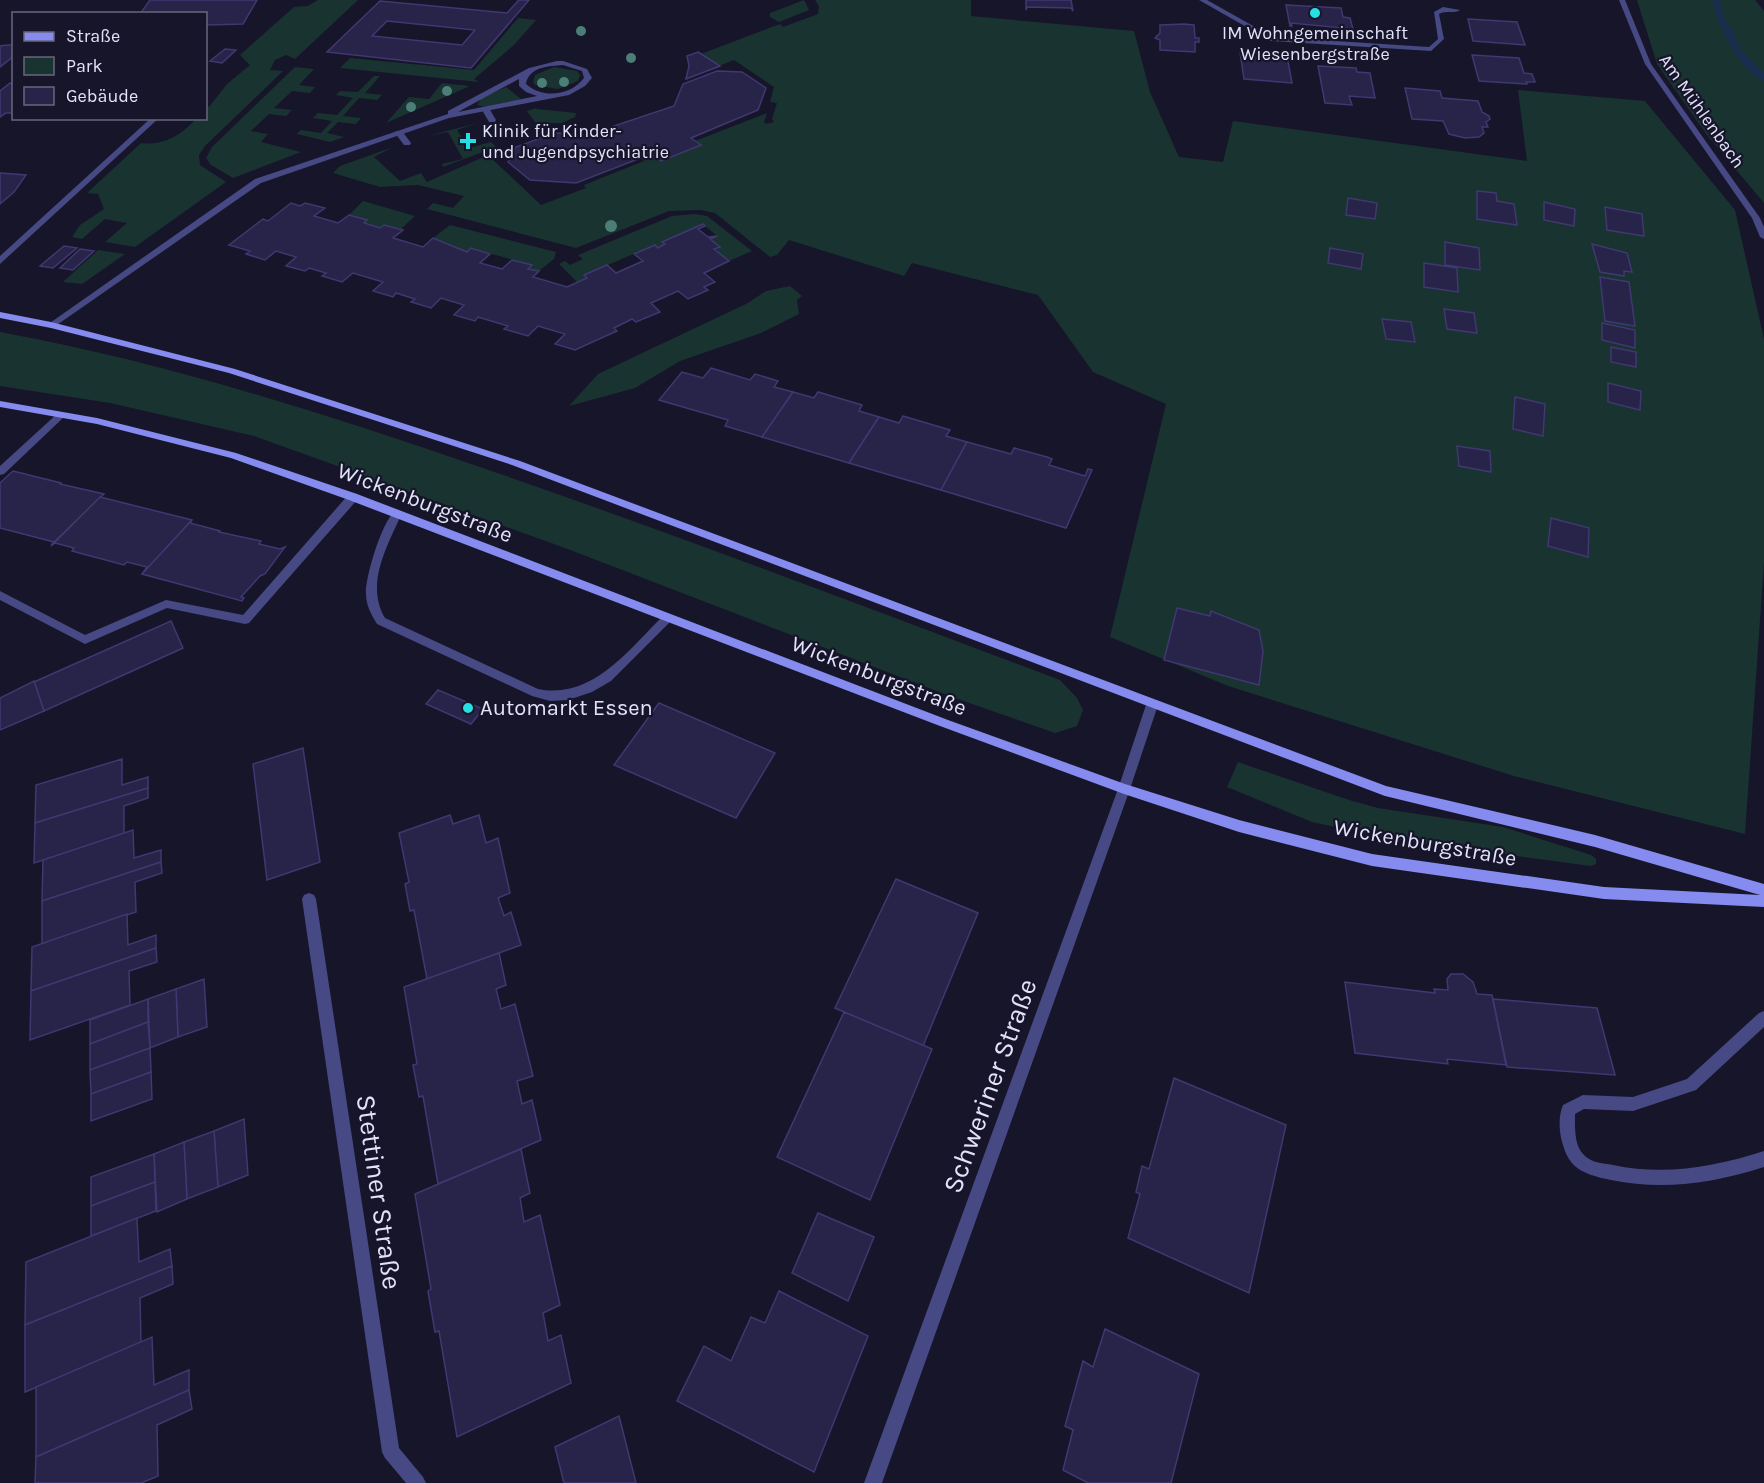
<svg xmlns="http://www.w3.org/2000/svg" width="1764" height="1483" font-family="Karla,sans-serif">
<rect width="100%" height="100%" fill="#17152a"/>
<g fill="#193330">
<path d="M318 0H358L295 59 286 55 275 60 270 70 283 71 205 146 199 155 200 165 226 182 135 247 105 242 127 223 105 219 82 239 72 237 80 225 104 209 98 194 87 193 141 143C162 146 180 136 194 121L193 119 206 118V105L209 107 227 84 250 65 240 55 294 7 308 6Z"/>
<path d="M804 0 809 10 779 22 770 17V13Z"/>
<path d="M815 0H971V16L1134 31 1150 92 1179 157 1223 162 1233 121 1527 161 1518 90 1645 101 1735 210 1764 339V563L1745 834 1514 776 1228 686 1110 637 1166 404 1093 372 1038 295 912 263 904 276 789 240 777 255 770 257 715 213 701 210 669 211 576 248 427 209 433 203 453 208 464 196 418 185 380 187 333 173 340 166 393 147 374 157 400 181 421 173 427 182 488 155 541 205 586 188 584 185 644 161 641 158 651 154 661 161 700 145 695 141 767 113 764 122 766 124 774 122 772 119 777 103 770 102 774 87 734 60 719 66 701 54 780 24 783 27 818 14 819 6Z"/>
<path d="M1637 0H1755L1764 11V203L1707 135 1657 64Z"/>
<path d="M518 18 536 20 514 45 474 79 479 82 340 68 350 58 474 70Z"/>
<path d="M295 67 314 69 299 85 315 87 310 93 292 91 274 108 292 110 286 116 269 114 251 131 268 134 261 142 301 152 233 178 211 165 206 158 212 147Z"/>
<path d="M554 67 577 71 580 75 578 81 558 89 535 85 533 82 535 75Z"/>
<path d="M374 76H380L365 93 382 95 377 100 359 98 343 116 361 118 356 124 338 122 327 133 344 137 330 142 297 134 301 130 321 133 332 121 313 118 318 113 337 115 353 98 336 95 340 91 358 92Z"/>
<path d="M442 83 470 86 386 123 409 97 429 99Z"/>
<path d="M506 87 521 99 485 107 477 105 482 98Z"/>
<path d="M536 108 537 109 576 113 575 117 562 123H539L535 122 527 111Z"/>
<path d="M478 123 457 130 469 148 491 142 496 147 443 167 442 164 463 159 448 132 427 136Z"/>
<path d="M363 201 415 216 401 229 384 225 380 228 364 223 366 220 349 215Z"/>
<path d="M695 214 707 216 752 251 729 261 714 249 720 247 710 239 717 236 703 224 663 241 665 244 658 248 654 245 585 275 587 278 577 282 559 264 565 261 570 265 583 259 578 255 672 216Z"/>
<path d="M450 225 556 252 554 259 539 271 528 269 531 265 471 248 467 252 433 238Z"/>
<path d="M98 250 125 254 82 284 63 282Z"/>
<path d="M790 286 802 296 797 300 799 314 761 333 680 361 635 388 569 406 598 374 748 303 766 291Z"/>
<path d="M0 332C165 362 322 413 480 467 675 534 867 608 1060 680L1077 698 1083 710 1077 726 1055 733 952 697 565 548 254 436 110 403 0 386Z"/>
<path d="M1238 762 1349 800 1378 808 1503 827 1591 855 1596 859V864L1591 866 1391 839 1312 822 1227 787Z"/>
</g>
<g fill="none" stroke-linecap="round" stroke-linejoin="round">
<path fill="#172f4c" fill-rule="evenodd" d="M1712 0H1720L1725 20 1734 33 1740 49 1764 73V81C1738 69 1718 26 1712 0Z"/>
</g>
<g fill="#282348" stroke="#3f3871" stroke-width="1.5" fill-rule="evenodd">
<path d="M150 0H257L243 24 206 25V14H140Z"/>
<path d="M519 0H529L471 68 327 52 380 1 507 13ZM387 21 475 30 462 45 372 36Z"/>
<path d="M1026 0H1071L1073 11 1071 8 1027 7 1026 10Z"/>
<path d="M1286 5 1341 8 1343 17 1350 18 1353 29 1291 23 1292 26H1290Z"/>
<path d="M1468 19 1517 22 1525 45 1473 41Z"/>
<path d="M1184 24 1194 25 1195 38H1199V42H1195V52L1160 50V40L1155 38 1160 33V25Z"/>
<path d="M8 45H14V56L0 67V46Z"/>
<path d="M225 49 236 50 222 63 210 61Z"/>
<path d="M698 52 720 66 686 79 689 66 687 56Z"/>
<path d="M1240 52 1287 56 1292 83 1244 79Z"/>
<path d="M1472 55 1519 58 1524 73 1532 74 1535 82H1526L1527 84 1479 81Z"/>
<path d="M1318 66 1356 68 1357 72 1370 73 1375 98 1349 96 1352 105 1325 103Z"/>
<path d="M717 71 742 72 766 88 758 110 691 138 701 145 661 161 651 154 576 183 530 180 508 162 516 147 554 133 599 135 617 128 614 126 674 106 683 84Z"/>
<path d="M10 83 14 84V113H6L0 117V91Z"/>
<path d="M1405 88 1440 91 1442 98 1478 101 1482 112 1489 116 1490 119 1486 122 1488 127H1482L1484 133 1479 137 1465 138 1449 134 1443 121 1412 119Z"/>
<path d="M0 173 26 175 14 192 0 204Z"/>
<path d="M1477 191 1496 193 1497 201 1514 204 1517 225 1477 219Z"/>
<path d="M1348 198 1377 203 1375 219 1346 215Z"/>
<path d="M1544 202 1575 209 1574 226 1544 220Z"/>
<path d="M291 203 300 206 305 203 325 208 314 216 338 223 349 215 367 220 364 223 380 228 384 225 403 230 393 238 423 247 433 238 467 252 471 248 490 254 480 263 502 269 512 260 532 265 528 269 539 271 533 277 567 287 587 278 584 275 607 265 616 273 643 261 634 254 655 245 658 248 665 244 662 242 703 224 705 226 698 229 708 237 717 236 710 239 720 247 714 249 729 261 704 273 715 282 704 287 708 290 688 299 678 291 651 303 660 312 636 322 632 319 614 328 617 331 575 350 555 344 565 334 538 326 528 336 504 329 508 326 478 317 475 321 454 315 464 305 441 298 431 308 411 302 415 299 396 293 393 297 373 291 383 282 353 273 342 282 322 276 326 273 309 268 305 271 286 266 296 257 276 251 265 260 246 254 250 251 229 245 263 219 268 221Z"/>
<path d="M1605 207 1642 214 1644 236 1607 230Z"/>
<path d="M1445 242 1479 248 1480 270 1445 265Z"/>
<path d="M1592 244 1627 253 1632 272 1624 271V276L1600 272Z"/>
<path d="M64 246 77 248 53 268 40 266Z"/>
<path d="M1330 248 1363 254 1361 269 1328 263Z"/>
<path d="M80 249 94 251 73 270 60 268Z"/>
<path d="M1424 263 1457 268 1458 292 1424 287Z"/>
<path d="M1600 277 1629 282 1635 326 1605 321Z"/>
<path d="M1444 309 1474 313 1477 333 1447 329Z"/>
<path d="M1382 319 1411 322 1415 342 1386 339Z"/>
<path d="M1602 323 1635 330V348L1602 340Z"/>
<path d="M1611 347 1636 352V367L1611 362Z"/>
<path d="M711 368 750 380 755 374 778 381 774 387 793 392 762 437 725 426 728 420 659 400 682 372 703 378Z"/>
<path d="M1608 383 1641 391 1640 410 1608 402Z"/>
<path d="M793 392 814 398 818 392 862 405 859 411 879 417 849 463 762 437Z"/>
<path d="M1515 397 1545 404 1543 436 1513 429Z"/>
<path d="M903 416 950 430 946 436 967 442 941 490 849 463 879 417 899 423Z"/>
<path d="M967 442 1011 454 1014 448 1047 457 1052 459 1049 465 1085 476 1088 469 1092 470 1066 528 941 490Z"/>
<path d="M1457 446 1490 451 1491 472 1459 466Z"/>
<path d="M13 471 61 483 60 484 104 494 51 545 54 542 0 528V483Z"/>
<path d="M100 497 192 520 142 574 147 567 127 562 124 565 72 551 74 548 55 543 51 546Z"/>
<path d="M1551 518 1589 528 1588 557 1548 546Z"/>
<path d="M192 520 190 523 220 531 219 532 261 541 259 544 280 549 285 547 265 574 260 576 241 597 244 598 242 601 142 574Z"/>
<path d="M1177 608 1210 616 1211 611 1259 630 1263 651 1259 685 1164 660Z"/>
<path d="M171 621 183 648 44 711 34 682Z"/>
<path d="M34 681 44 711 0 730V698Z"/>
<path d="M438 690 483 709 471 724 426 704Z"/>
<path d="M659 703 775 753 736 818 614 765Z"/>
<path d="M303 748 320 862 267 880 253 764Z"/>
<path d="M122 759V785L148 777V788L35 823 36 785Z"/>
<path d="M148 788V798L124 806V834L34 863 35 823Z"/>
<path d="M450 815 453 824 479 815 486 843 498 838 510 893 498 898 504 916 511 912 521 945 427 979 414 910 410 911 405 884 409 882 399 833Z"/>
<path d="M133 830 134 858 161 850V862L42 901 43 860Z"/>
<path d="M161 862 162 873 135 882 136 912 42 944V901Z"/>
<path d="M896 879 978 913 923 1046 835 1008Z"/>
<path d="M127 914 128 945 156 935V948L31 991 32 947Z"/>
<path d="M156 948 157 962 129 971 130 1005 30 1040 31 991Z"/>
<path d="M499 953 506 985 496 989 501 1009 515 1004 533 1076 517 1081 522 1104 532 1100 541 1140 438 1184 423 1096 419 1097 413 1065 417 1064 404 987Z"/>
<path d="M1451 974H1463L1473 982 1477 994 1492 995 1506 1065 1447 1059 1448 1064 1355 1053 1345 982 1435 993 1434 989 1448 990 1447 979Z"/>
<path d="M204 979 207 1027 178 1037 176 989Z"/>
<path d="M176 989 178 1037 150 1048 148 999Z"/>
<path d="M148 999V1022L90 1044V1020Z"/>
<path d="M1493 999 1597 1008 1615 1075 1507 1067Z"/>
<path d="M844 1012 932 1049 870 1200 777 1157Z"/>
<path d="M148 1022 150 1048 90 1070V1044Z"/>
<path d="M150 1048 151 1072 91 1094 90 1070Z"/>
<path d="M151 1072 152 1099 91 1121V1094Z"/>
<path d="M1174 1078 1286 1125 1249 1293 1128 1238 1140 1194 1136 1192 1142 1166 1149 1169Z"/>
<path d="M244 1119 248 1175 218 1187 214 1131Z"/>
<path d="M214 1131 218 1187 187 1199 184 1142Z"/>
<path d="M184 1142 187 1199 157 1212 154 1154Z"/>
<path d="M521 1149 530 1193 520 1198 524 1222 540 1215 560 1305 543 1313 548 1341 561 1335 571 1383 457 1437 439 1331 435 1332 428 1291 431 1289 415 1194Z"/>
<path d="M154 1154 155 1182 91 1206V1177Z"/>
<path d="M155 1182 156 1211 91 1236V1206Z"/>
<path d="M818 1213 874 1237 848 1301 792 1273Z"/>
<path d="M137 1218 139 1262 170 1249 172 1266 25 1325 26 1262Z"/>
<path d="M172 1266 173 1284 140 1298 141 1343 25 1392V1325Z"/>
<path d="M779 1291 868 1336 814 1472 677 1401 704 1346 731 1361 751 1317 765 1323Z"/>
<path d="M1105 1329 1199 1374 1171 1483H1088L1063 1470 1073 1430 1065 1426 1083 1361 1093 1367Z"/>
<path d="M152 1337 154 1385 189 1370V1390L36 1457V1387Z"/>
<path d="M189 1390 192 1409 157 1425 158 1476 141 1483H35L36 1457Z"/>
<path d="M619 1416 636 1483H564L555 1447Z"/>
</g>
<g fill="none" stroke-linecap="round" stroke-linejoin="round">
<g fill="#464983" fill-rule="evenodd">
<path d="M483 108H489L496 120 495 122H489L482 110Z"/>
<path d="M151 118H159L0 264V256Z"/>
<path d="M396 131H402L411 143 410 145H404L395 133Z"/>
<path d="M61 412 64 413V417L4 474 0 475V466L58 413Z"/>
<path d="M353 493 357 494V500L249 623 245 624 167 608 85 644 0 600V591L85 635 166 600 243 615 349 494Z"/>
<path d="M396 511 401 515C387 547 365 584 385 618L538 689C593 700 629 649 664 615H672L674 618 611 681 592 692 568 700 550 701 532 696 377 624C371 614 366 605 366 594 365 578 383 517 396 511Z"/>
<path d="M309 893 314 895 316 899 399 1448 423 1477 426 1483H406L385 1458 382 1452 302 899 304 895Z"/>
</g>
<g fill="#464983" fill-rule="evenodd">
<path d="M1199 0H1207L1273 37 1429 47 1438 39 1434 12 1443 7 1460 10C1455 14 1446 10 1439 14L1444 39 1431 51 1271 41Z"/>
<path d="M1619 0H1625L1651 64 1760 218 1764 227V239L1760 237 1752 218 1645 64Z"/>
<path d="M557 61H563L587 69 592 78 585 86 569 95 449 118 261 183 54 327 51 328 47 325 255 179 448 114V111L529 68ZM563 65 582 71 584 78C570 96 543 99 526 84 529 67 548 66 563 65ZM519 79V86L526 92 537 96 458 112Z"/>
<path d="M1152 700 1156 702 1158 705 1130 789 882 1483H864L1118 789 1146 705 1148 702Z"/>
<path d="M1764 1011V1027L1696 1090 1633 1111 1584 1109 1575 1114C1575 1127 1574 1144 1583 1154 1591 1163 1602 1163 1613 1165 1665 1176 1714 1167 1764 1151V1167C1713 1183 1664 1191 1611 1180 1588 1175 1570 1171 1563 1145 1559 1133 1558 1116 1563 1105L1583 1095 1633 1097 1687 1079 1759 1013Z"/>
</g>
<path fill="#858bef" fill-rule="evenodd" d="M0 312 51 322 235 369 520 461 1386 786 1595 835 1764 884V907L1604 899 1372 866 1239 832 1124 794 940 726 349 500 231 458 97 424 0 407V401L97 418 236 453 357 494 948 720 1125 784 1239 820 1372 854 1604 887 1760 895 1595 847 1385 796 512 465 229 373 51 328 0 318Z"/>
</g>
<g fill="#4b7e76">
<circle cx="581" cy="31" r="5"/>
<circle cx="631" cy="58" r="5"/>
<circle cx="564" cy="82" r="5"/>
<circle cx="542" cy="83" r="5"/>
<circle cx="447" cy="91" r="5"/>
<circle cx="411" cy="107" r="5"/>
<circle cx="611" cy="226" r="6"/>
</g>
<g fill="#26dfe2" stroke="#17152a" stroke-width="2">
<circle cx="1315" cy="13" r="6"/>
<path d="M465 132h6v6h6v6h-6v6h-6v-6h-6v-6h6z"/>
<circle cx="468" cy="708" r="6"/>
</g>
<g text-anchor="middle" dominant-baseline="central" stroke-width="4.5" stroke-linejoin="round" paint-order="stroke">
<g font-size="18" fill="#e2e2fb" stroke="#17152a">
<text x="1315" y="33">IM Wohngemeinschaft<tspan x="1315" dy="21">Wiesenbergstraße</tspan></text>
<text x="482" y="131" text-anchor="start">Klinik für Kinder-<tspan x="482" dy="21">und Jugendpsychiatrie</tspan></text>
</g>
<g font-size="18" fill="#e2e2fb" stroke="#17152a">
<text transform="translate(1702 111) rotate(55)">Am Mühlenbach</text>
</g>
<g font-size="22" fill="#e2e2fb" stroke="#17152a">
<text transform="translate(425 503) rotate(21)">Wickenburgstraße</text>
<text transform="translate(879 676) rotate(21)">Wickenburgstraße</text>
<text transform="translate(1425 843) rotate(10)">Wickenburgstraße</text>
</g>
<g font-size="22" fill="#e2e2fb" stroke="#17152a" text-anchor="start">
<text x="480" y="708">Automarkt Essen</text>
</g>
<g font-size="27" fill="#e2e2fb" stroke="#17152a">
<text transform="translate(990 1086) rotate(-70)">Schweriner Straße</text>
<text transform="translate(379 1192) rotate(82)">Stettiner Straße</text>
</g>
</g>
<rect x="12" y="12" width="195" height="108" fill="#17152a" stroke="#68677e" stroke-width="1.5"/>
<rect x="24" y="32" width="30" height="9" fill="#858bef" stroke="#68677e" stroke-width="1.5"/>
<text x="66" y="42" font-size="18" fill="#e2e2fb">Straße</text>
<rect x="24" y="57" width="30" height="18" fill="#193330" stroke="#68677e" stroke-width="1.5"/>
<text x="66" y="72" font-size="18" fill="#e2e2fb">Park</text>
<rect x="24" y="87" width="30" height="18" fill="#282348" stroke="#68677e" stroke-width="1.5"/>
<text x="66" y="102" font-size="18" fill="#e2e2fb">Gebäude</text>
</svg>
